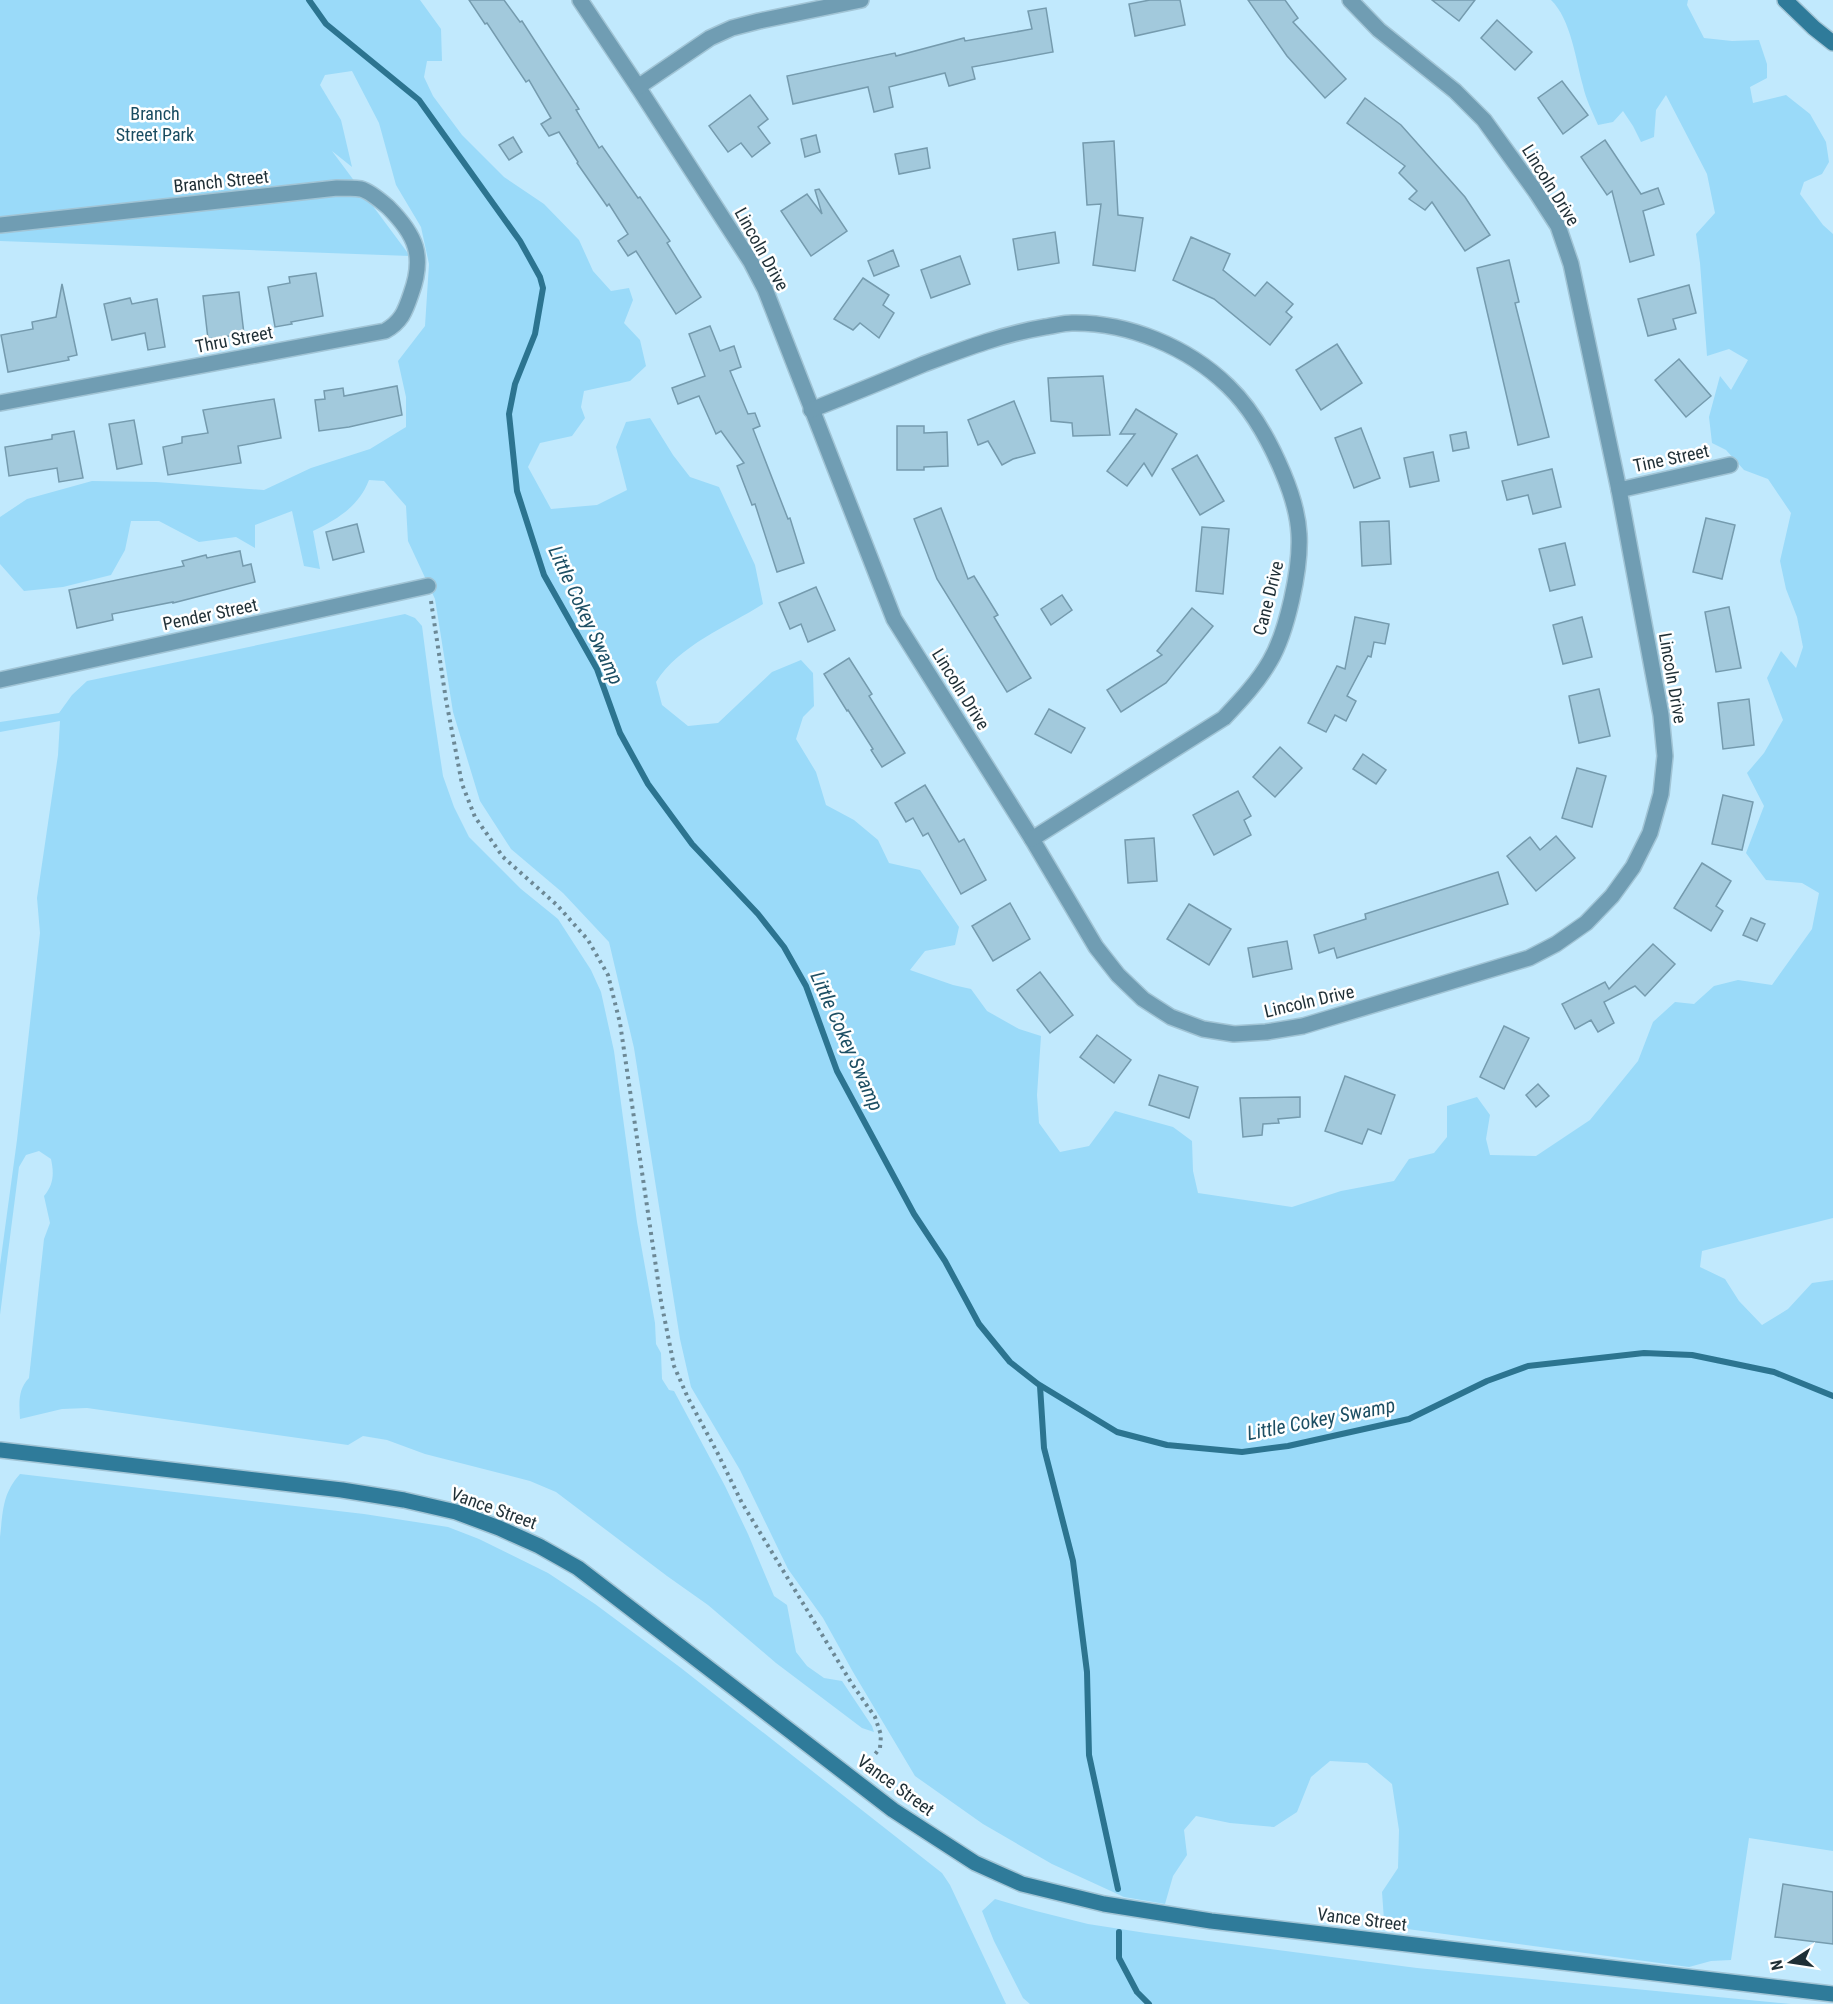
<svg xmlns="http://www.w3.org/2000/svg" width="1833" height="2004" font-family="'Roboto Condensed',sans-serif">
<rect width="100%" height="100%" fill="#c1e9fd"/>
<g fill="#9adaf9">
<path d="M0 0H420L441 29 442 61H427L424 77 433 96 462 135 504 177 544 204 579 240 593 271 611 291 629 288 633 300 624 323 640 340 646 366 630 381 584 391 581 407 585 418 572 436 540 443 528 467 551 509 597 505 627 490 616 447 626 422 650 418 673 455 690 477 719 487 755 565 763 604C727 627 679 645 656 682L662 705 688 726 718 723 772 672 801 660 813 673 814 706 803 717 796 739 816 772 826 805 854 820 878 840 889 863 920 870 959 927 955 945 925 951 910 970 953 985 971 989 987 1011 1019 1029 1041 1036 1037 1095 1039 1123 1060 1152 1089 1146 1115 1111 1173 1127 1192 1141 1193 1171 1198 1193 1292 1207 1341 1191 1394 1181 1409 1159 1434 1153 1447 1137V1106L1477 1097 1490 1115 1486 1139 1490 1155 1536 1156 1590 1120 1638 1061 1653 1022 1675 1002 1694 1004 1714 986 1738 980 1772 985 1812 929 1819 893 1802 883 1766 880 1746 853 1764 806 1747 773 1764 753 1783 720 1767 678 1781 651 1796 668 1803 647 1797 617 1786 589 1780 561 1791 513 1768 479 1744 470 1726 450 1712 443 1709 417 1720 376 1731 390 1748 360 1729 349 1707 356 1700 263 1696 234 1715 213 1707 174 1666 95 1656 110 1654 137 1641 142 1633 126 1623 111 1613 122 1598 125C1593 113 1586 100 1583 86 1576 61 1571 19 1551 0H1688L1687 5 1704 38 1732 41 1759 40 1767 64V78L1750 87 1753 103 1786 95 1810 114 1826 142 1829 162 1822 174 1804 182 1800 194 1823 225 1833 234V1218L1702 1251 1700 1267 1725 1279 1739 1301 1762 1325 1788 1309 1812 1283 1833 1280V1851L1749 1838 1731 1960 1711 1961 1689 1967 1400 1928 1384 1920 1382 1892 1398 1868 1399 1830 1392 1784 1367 1763 1330 1761 1311 1777 1297 1812 1274 1827 1230 1823 1196 1816 1184 1830 1187 1855 1173 1876 1165 1904 1124 1897 1052 1864 983 1824 915 1776 853 1672 823 1618 788 1569 740 1470 691 1387 680 1339 634 1048 609 942 563 893 511 849 480 801 453 712 435 599 408 541 406 506 384 481 369 480C359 506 338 519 313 531L320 569 304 566 292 511 255 525V548L236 537 199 542 159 521H131L125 550 111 575 63 587 24 591 0 564V517L27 499 92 481 156 482 264 490 311 468 370 449 406 427V397L398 361 425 326 429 264 421 227 396 185 379 123 352 71 325 75 320 85 341 120 352 167 332 151 410 256 0 241Z"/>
<path d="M405 614 415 618 422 626 432 703 443 776 454 807 469 837 521 889 558 919 591 970 601 992 614 1051 637 1222 655 1323 656 1344 661 1353 662 1379 669 1390 674 1391 725 1486 748 1534 774 1596 787 1605 796 1652 807 1666 824 1678 842 1681 872 1726 874 1732 862 1728 776 1663 708 1605 667 1576 556 1492 530 1481 425 1454 387 1440 363 1436 348 1445 87 1408 62 1409 20 1419C19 1403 18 1389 29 1378L44 1239 50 1223 44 1196C54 1184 54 1173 51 1159L39 1151 26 1155 19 1167 0 1315V1265L17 1140 40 933 37 898 58 755 60 721 0 732V722L59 713 72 695 87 681Z"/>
<path d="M20 1474 364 1514 448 1527 479 1539 548 1573 595 1604 681 1668 942 1873 950 1885 1006 2004H0V1537C3 1512 2 1494 20 1474Z"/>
<path d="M995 1899 1036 1911 1088 1924 1146 1933 1417 1968 1791 2004H1030L1023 1998 994 1941 982 1911Z"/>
</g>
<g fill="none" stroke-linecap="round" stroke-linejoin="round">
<g stroke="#2c7490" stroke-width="6">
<path d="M309 0 326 24 419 100 520 241 540 277 543 288 535 334 515 384 509 414 517 491 544 575 597 669 620 733 648 784 692 844 758 914 784 947 806 986 837 1071 914 1214 945 1261 979 1324 1010 1362 1038 1384 1117 1432 1167 1445 1242 1452 1288 1446 1409 1419 1487 1381 1528 1366 1644 1353 1692 1355 1774 1372 1833 1396"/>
<path d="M1040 1386 1044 1448 1073 1561 1087 1672 1089 1755 1118 1889"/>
<path d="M1119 1932V1958L1137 1992 1149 2004"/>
</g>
</g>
<g fill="#a2c9dc" stroke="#759bae" stroke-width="1.5">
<path d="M469 0H504L520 22 522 21 579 109 576 110 599 148 602 146 638 198 640 197 670 241 667 243 701 297 676 314 636 251 628 256 618 241 628 234 609 204 607 206 577 163 578 162 559 132 549 136 541 124 551 118 529 80 526 82 487 23 485 24Z"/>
<path d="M1150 0H1180L1185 25 1135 36 1129 4Z"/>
<path d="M1248 0H1285L1298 18 1293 22 1346 79 1325 98 1287 56Z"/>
<path d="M1432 0H1475L1459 21Z"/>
<path d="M1046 8 1053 52 972 67 975 79 949 86 945 73 889 87 893 107 874 112 868 87 793 104 787 76 895 53 896 56 964 38 965 41 1032 29 1028 11Z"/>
<path d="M1497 20 1532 52 1515 70 1481 38Z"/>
<path d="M1562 81 1588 115 1563 134 1538 98Z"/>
<path d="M750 95 768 119 758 127 770 143 752 157 741 143 728 152 709 126Z"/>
<path d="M1365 98 1401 125 1465 197 1490 235 1465 251 1432 202 1425 210 1409 199 1417 191 1399 173 1405 166 1347 123Z"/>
<path d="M816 135 820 152 805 157 801 139Z"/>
<path d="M513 137 522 152 509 160 499 145Z"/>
<path d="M1605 140 1641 194 1658 188 1664 204 1643 211 1654 255 1630 262 1612 191 1607 195 1581 157Z"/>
<path d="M1114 141 1118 215 1143 218 1135 271 1093 265 1101 204 1087 205 1083 143Z"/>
<path d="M927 148 930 168 899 174 895 154Z"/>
<path d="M819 189 847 231 811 256 781 211 807 194 822 214 815 190Z"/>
<path d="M1055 232 1059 263 1018 270 1013 239Z"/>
<path d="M1191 237 1230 254 1223 270 1255 296 1267 282 1293 304 1286 312 1292 317 1270 345 1214 299 1173 280Z"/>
<path d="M893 250 899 266 874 276 868 261Z"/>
<path d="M960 256 970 284 931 298 921 270Z"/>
<path d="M1509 260 1519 302 1515 303 1549 437 1518 445 1477 268Z"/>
<path d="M316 273 323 316 291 322 292 324 275 327 268 287 290 283 289 277Z"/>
<path d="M863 278 889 295 883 305 894 313 879 338 860 323 853 330 834 319Z"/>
<path d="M62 284 77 355 68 357 69 360 8 372 1 335 33 329 32 322 56 317Z"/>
<path d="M1689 285 1696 313 1673 319 1676 329 1648 336 1638 299Z"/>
<path d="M239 292 244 334 208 339 203 296Z"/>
<path d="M130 298 132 304 157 299 165 347 148 350 145 333 112 340 104 304Z"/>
<path d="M710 326 720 351 734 346 741 367 730 371 748 414 755 413 760 426 753 429 788 519 790 518 804 563 777 572 755 504 752 505 737 466 744 463 721 431 716 434 699 396 678 404 672 388 705 376 689 334Z"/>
<path d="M1337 344 1362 383 1321 410 1296 370Z"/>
<path d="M1679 359 1711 396 1686 417 1655 380Z"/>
<path d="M1103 376 1110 435 1073 436 1072 423 1051 421 1048 378Z"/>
<path d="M397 386 402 415 349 427 319 431 315 400 325 399 324 391 343 388 344 396Z"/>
<path d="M274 399 281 438 238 446 241 463 168 475 163 447 182 443V437L208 433 203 410Z"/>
<path d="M1014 401 1035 453 1013 459 1002 465 988 441 978 445 968 420Z"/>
<path d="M1136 409 1177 434 1152 476 1144 463 1127 486 1107 471 1135 434H1120Z"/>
<path d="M134 420 142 464 117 469 109 424Z"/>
<path d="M897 426H924V433L947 432 948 466 924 467V470H897Z"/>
<path d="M1361 428 1380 478 1354 488 1335 438Z"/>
<path d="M74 431 83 478 59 482 57 468 9 476 5 447 52 439V435Z"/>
<path d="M1466 432 1469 448 1453 451 1450 435Z"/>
<path d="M1433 452 1439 481 1410 487 1404 458Z"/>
<path d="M1197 455 1224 501 1200 515 1172 469Z"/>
<path d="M1552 469 1561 507 1533 514 1528 495 1507 500 1502 481Z"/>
<path d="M941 508 968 579 974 576 998 615 994 617 1031 678 1007 692 937 579 914 519Z"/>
<path d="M1706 518 1735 525 1722 579 1693 572Z"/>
<path d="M1389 521 1391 564 1362 566 1360 522Z"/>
<path d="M357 524 364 552 333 560 326 532Z"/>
<path d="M1202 527 1229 529 1223 594 1196 591Z"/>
<path d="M1565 543 1575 585 1550 591 1539 549Z"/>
<path d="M240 551 243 566 251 564 255 582 173 603V602L112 614 113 620 77 628 69 590 184 566 182 561 206 555 207 558Z"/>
<path d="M816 587 835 630 808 642 801 624 790 629 779 603Z"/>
<path d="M1062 595 1072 610 1051 625 1041 609Z"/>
<path d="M1729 607 1741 668 1716 672 1705 612Z"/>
<path d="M1192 608 1213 626 1166 683 1121 712 1107 690 1162 655 1157 651Z"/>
<path d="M1355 617 1389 624 1385 644 1374 642 1371 657 1368 656 1347 696 1356 701 1346 721 1335 715 1326 732 1308 723 1337 666 1345 669Z"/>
<path d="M1582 617 1592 657 1563 664 1553 625Z"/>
<path d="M849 658 872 694 869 696 905 753 882 767 871 750 873 749 848 710 847 711 824 674Z"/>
<path d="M1599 689 1610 736 1579 743 1569 696Z"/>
<path d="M1749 699 1754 745 1723 749 1718 703Z"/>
<path d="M1049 709 1085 728 1071 753 1035 734Z"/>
<path d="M1280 747 1302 768 1275 797 1253 777Z"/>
<path d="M1363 754 1386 770 1376 784 1353 769Z"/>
<path d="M1577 768 1606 776 1592 827 1562 818Z"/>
<path d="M925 785 959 842 964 839 986 880 961 894 928 833 923 836 913 818 906 822 895 803Z"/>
<path d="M1238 791 1251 816 1244 820 1251 835 1214 855 1193 815Z"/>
<path d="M1723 795 1753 802 1742 850 1712 844Z"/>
<path d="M1556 836 1575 858 1536 891 1507 856 1530 837 1540 850Z"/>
<path d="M1154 838 1157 881 1128 883 1125 840Z"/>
<path d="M1702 863 1731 881 1716 906 1723 911 1711 931 1674 908Z"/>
<path d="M1498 872 1508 904 1337 958 1334 948 1319 953 1314 935 1366 919 1365 914Z"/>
<path d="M1010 903 1030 939 993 961 972 926Z"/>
<path d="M1189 904 1231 929 1209 965 1167 939Z"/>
<path d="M1751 918 1765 924 1757 941 1743 935Z"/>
<path d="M1287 941 1292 969 1253 977 1248 948Z"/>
<path d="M1653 944 1675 964 1645 996 1635 986 1604 1002 1614 1023 1598 1032 1591 1020 1575 1029 1562 1004 1605 982 1609 989Z"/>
<path d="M1040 972 1073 1015 1050 1033 1017 990Z"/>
<path d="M1504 1026 1529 1038 1504 1089 1480 1077Z"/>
<path d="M1097 1035 1131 1060 1114 1083 1080 1057Z"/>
<path d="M1159 1075 1198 1087 1189 1118 1149 1105Z"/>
<path d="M1345 1076 1395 1095 1381 1134 1368 1129 1362 1144 1325 1131Z"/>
<path d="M1538 1084 1549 1096 1536 1107 1526 1095Z"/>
<path d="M1300 1097V1117L1278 1119 1279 1123 1263 1124 1262 1135 1243 1137 1240 1098Z"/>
<path d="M1783 1884 1833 1892V1944L1775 1937Z"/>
</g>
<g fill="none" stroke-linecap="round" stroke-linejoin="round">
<defs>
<g id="street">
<path d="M580 0 638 87 751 262 765 289 894 619 1032 839 1096 947 1118 975 1143 999 1171 1017 1203 1029 1234 1034 1266 1032 1303 1026 1529 958 1556 944 1586 923 1612 896 1633 867 1650 833 1661 794 1665 756 1661 715 1619 490 1571 264 1558 226 1536 192 1484 120 1455 91 1379 30 1350 0"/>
<path d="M638 87 710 38 732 28 759 21 861 0"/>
<path d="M0 225 337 188C345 188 353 188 361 189 369 191 381 201 388 207 416 235 425 256 411 294 405 312 401 322 385 331L0 403"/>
<path d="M811 410C849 395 886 380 924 364 964 349 1003 334 1045 327 1054 326 1063 323 1072 323 1128 322 1188 347 1228 386 1253 410 1270 442 1283 473 1291 492 1298 514 1299 534 1301 569 1287 632 1270 661 1258 682 1241 700 1224 718L1032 839"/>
<path d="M1619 490 1730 465"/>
<path d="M0 680 428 586"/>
</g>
<g id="secondary">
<path d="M1785 0 1814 28 1833 43"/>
<path d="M0 1450 342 1490 404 1500 456 1512 499 1528 539 1546 578 1568 893 1810 975 1863 1022 1884 1104 1904 1211 1921 1833 1994"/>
</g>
</defs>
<use href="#street" stroke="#a1c4d5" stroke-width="18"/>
<use href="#secondary" stroke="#a1c4d5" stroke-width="18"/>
<path stroke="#6c8895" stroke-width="4" stroke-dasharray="3 4.5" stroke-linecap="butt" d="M431 601 446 700 462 784 475 817 503 857 557 905 588 940 608 975 620 1023 661 1301 674 1366 688 1398 717 1452 742 1503 852 1684 875 1717 881 1735 880 1748 864 1768"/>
<use href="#street" stroke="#709db3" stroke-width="15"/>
<use href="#secondary" stroke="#2f7b9a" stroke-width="15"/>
</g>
<g text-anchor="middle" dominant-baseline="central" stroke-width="5" stroke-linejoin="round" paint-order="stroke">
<g font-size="18" fill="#194c61" stroke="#fff">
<text x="155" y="113">Branch<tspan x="155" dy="21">Street Park</tspan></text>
</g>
<g font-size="18" fill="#1f2f36" stroke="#fff">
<text transform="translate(221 181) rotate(-6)">Branch Street</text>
<text transform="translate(1551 185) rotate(58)">Lincoln Drive</text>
<text transform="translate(762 249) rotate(61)">Lincoln Drive</text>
<text transform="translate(234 339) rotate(-11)">Thru Street</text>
<text transform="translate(1671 458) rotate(-12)">Tine Street</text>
<text transform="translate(1268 598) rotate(-76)">Cane Drive</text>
<text transform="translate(210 614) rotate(-12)">Pender Street</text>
<text transform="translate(1673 678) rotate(80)">Lincoln Drive</text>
<text transform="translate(961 689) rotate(58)">Lincoln Drive</text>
<text transform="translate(1309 1001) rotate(-13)">Lincoln Drive</text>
<text transform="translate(494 1508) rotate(20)">Vance Street</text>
<text transform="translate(896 1785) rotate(36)">Vance Street</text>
<text transform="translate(1362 1919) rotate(7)">Vance Street</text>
</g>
<g font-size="20" font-style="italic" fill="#1d4f64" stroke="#fff">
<text transform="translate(586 615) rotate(65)">Little Cokey Swamp</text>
<text transform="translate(847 1041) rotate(66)">Little Cokey Swamp</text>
<text transform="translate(1321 1419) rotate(-11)">Little Cokey Swamp</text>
</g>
</g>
<g transform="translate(1791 1962) rotate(258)" stroke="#ffffff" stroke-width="4.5" paint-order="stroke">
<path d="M0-4.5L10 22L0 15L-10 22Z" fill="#1f2f36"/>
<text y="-9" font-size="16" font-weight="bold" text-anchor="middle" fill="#1f2f36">N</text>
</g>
</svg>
